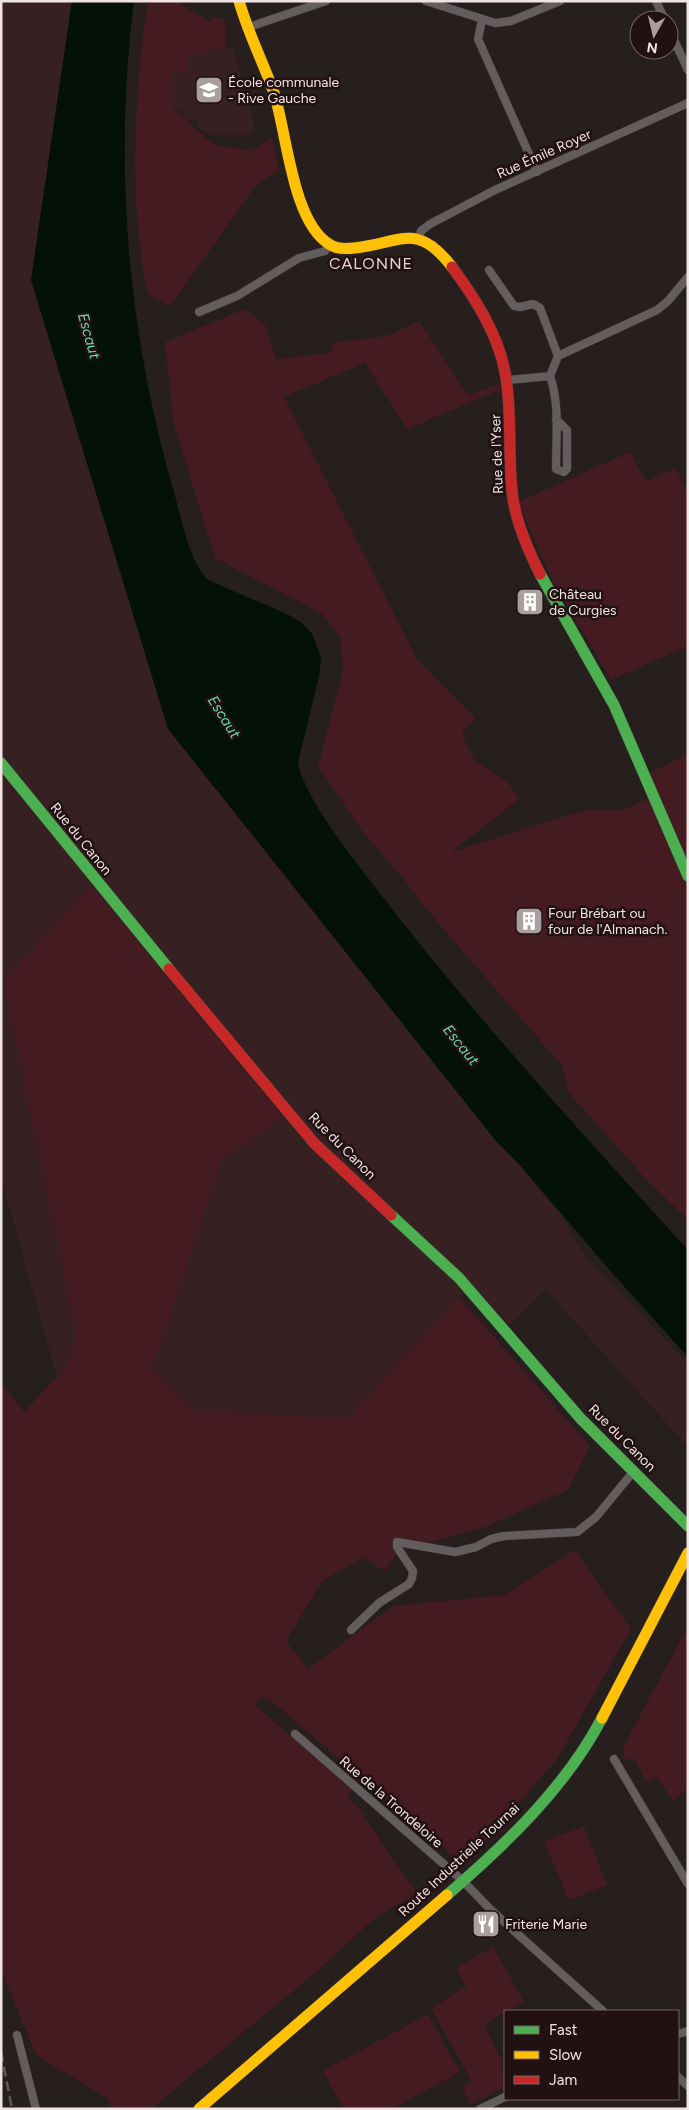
<svg xmlns="http://www.w3.org/2000/svg" width="689" height="2110" font-family="Figtree,sans-serif">
<rect width="100%" height="100%" fill="#271e1e"/>
<g fill="#362021">
<path d="M1 1H72L31 280 168 729 496 1141 518 1163 560 1214 585 1256 688 1363V1447L545 1289 510 1326 474 1286 459 1297 347 1419 192 1410 153 1368 222 1159 284 1117 3 981 77 1337 65 1368 57 1378 4 1188H1Z"/>
<path d="M233 46 253 119 254 131 246 135H212L198 128V121L183 118 182 110 173 108 174 71 190 54Z"/>
</g>
<g fill="#441b21">
<path d="M148 1H175L209 21 215 17 225 20V48L190 54 186 73 174 71 173 108 214 145 251 150 272 138 279 171 257 184 170 306 148 294C128 209 134 87 148 1Z"/>
<path d="M245 309 265 324 276 359 332 352 331 343 386 336 419 321 468 395 499 384 500 390 407 429 365 363 284 397 417 659 475 718 462 734 475 761 507 781 519 799 451 852 588 809 619 811 650 798 688 873V1220L646 1179 568 1092 563 1067 421 903 407 883 363 832 318 766 343 670 340 637 321 613 215 558 173 421 165 342Z"/>
<path d="M630 452 646 481 676 468 688 493V646L611 680 553 582 518 502Z"/>
<path d="M688 754V866L645 775Z"/>
<path d="M91 886 284 1117 222 1159 153 1368 192 1410 347 1419 459 1297 590 1446 568 1490 483 1528 419 1545 397 1542 396 1554 385 1571 364 1558 322 1581 286 1641 308 1669 393 1606 504 1595 575 1550 631 1629 557 1759 465 1866 269 1699 259 1698 255 1705 352 1790 347 1797 366 1814 364 1816 417 1894 376 1917 314 1974 151 2109H109L110 2100 36 2055 1 1970V1383L24 1412 65 1368 77 1337 3 981Z"/>
<path d="M688 1627V1788L673 1801 657 1777 646 1782 635 1760 624 1759V1745Z"/>
<path d="M584 1826 607 1885 569 1900 544 1842Z"/>
<path d="M493 1947 524 2001 484 2024 503 2063 500 2067 505 2075V2087L470 2105 462 2086 472 2081 431 2009 466 1986 456 1968Z"/>
<path d="M428 2014 460 2072 392 2109H344L323 2071Z"/>
</g>
<path fill="#041108" d="M72 1H134C113 169 128 334 175 496 182 521 190 563 208 580L287 614 301 622 313 635 321 658 319 676 298 763C305 799 352 857 375 887 472 1014 581 1132 688 1250V1357L613 1274 518 1163 496 1141 168 729 31 280Z"/>
<g fill="none" stroke-linecap="round" stroke-linejoin="round">
<defs>
<g id="street">
<path d="M426 1 495 23 511 21 560 1"/>
<path d="M656 1 665 20"/>
<path d="M482 20 478 39 537 172"/>
<path d="M246 28 326 1"/>
<path d="M669 29 688 70"/>
<path d="M419 238 421 231 430 224 495 190 688 103"/>
<path d="M489 270 514 306 520 307 533 304 540 308 558 356"/>
<path d="M199 312 237 296 299 258 325 251 329 245"/>
<path d="M550 376C560 405 556 438 556 469L564 472 567 469V430L556 419"/>
<path d="M508 380 550 376 558 356 657 310 668 301 688 277"/>
<path d="M351 1630 379 1603 409 1584 412 1578 413 1571 397 1547V1542L455 1552 476 1547 491 1539 504 1536 577 1532 596 1517 633 1472"/>
<path d="M295 1734 463 1881 491 1910 603 2011"/>
<path d="M614 1759 688 1884"/>
<path d="M678 2034 688 2031"/>
<path d="M17 2035 36 2109"/>
<path d="M678 2077 688 2086"/>
<path d="M480 2109 505 2097"/>
</g>
<g id="fast">
<path d="M540 574 614 705 688 876"/>
<path d="M1 763 169 969"/>
<path d="M391 1215 459 1278 581 1419 688 1526"/>
<path d="M447 1895C505 1845 566 1787 602 1718"/>
</g>
<g id="slow">
<path d="M239 1C248 33 263 62 274 93 287 133 292 221 329 244 336 249 346 249 354 248 401 243 417 221 452 267"/>
<path d="M602 1718 688 1553"/>
<path d="M199 2109 447 1895"/>
</g>
<g id="jam">
<path d="M452 267C475 298 498 334 505 372 513 414 507 457 513 499 517 525 528 550 540 574"/>
<path d="M169 969 314 1143 391 1215"/>
</g>
</defs>
<use href="#street" stroke="#403939" stroke-width="9"/>
<use href="#fast" stroke="#403939" stroke-width="12"/>
<use href="#slow" stroke="#403939" stroke-width="12"/>
<use href="#jam" stroke="#403939" stroke-width="12"/>
<use href="#street" stroke="#645d5d" stroke-width="8"/>
<use href="#fast" stroke="#4caf50" stroke-width="11"/>
<use href="#slow" stroke="#ffc107" stroke-width="11"/>
<use href="#jam" stroke="#c62828" stroke-width="11"/>
<path stroke="#625a5a" stroke-width="2.5" stroke-dasharray="10 5" stroke-linecap="butt" d="M1 2052 12 2109"/>
</g>
<defs>
<symbol id="school-square" viewBox="-11 -11 22 22"><rect x="-9" y="-9" width="18" height="18" rx="4" fill="#aa9f9f" stroke="#211112"/><path d="M0-5L7-2L0 1L-7-2ZM-4 1L0 2.5L4 1V4Q0 6-4 4Z" fill="#fff"/></symbol>
<symbol id="building-square" viewBox="-11 -11 22 22"><rect x="-9" y="-9" width="18" height="18" rx="4" fill="#aa9f9f" stroke="#211112"/><path d="M-4-6H4V6H1V3H-1V6H-4ZM-2.5-4.3h1.7v1.8h-1.7ZM.8-4.3h1.7v1.8H.8ZM-2.5-1h1.7V.8h-1.7ZM.8-1h1.7V.8H.8Z" fill="#fff"/></symbol>
<symbol id="restaurant-square" viewBox="-11 -11 22 22"><rect x="-9" y="-9" width="18" height="18" rx="4" fill="#aa9f9f" stroke="#211112"/><path d="M-5-6h1v4h1v-4h1v4h1v-4h1v5L-1.5 .5V6h-2V.5L-5-1ZM5-6V6H3V1.5H1.5Q1.5-4 5-6Z" fill="#fff"/></symbol>
</defs>
<g fill-rule="evenodd">
<use href="#school-square" x="193" y="74" width="32" height="32"/>
<use href="#building-square" x="514" y="586" width="32" height="32"/>
<use href="#building-square" x="513" y="905" width="32" height="32"/>
<use href="#restaurant-square" x="470" y="1908" width="32" height="32"/>
</g>
<g text-anchor="middle" dominant-baseline="central" stroke-width="5" stroke-linejoin="round" paint-order="stroke">
<g font-size="14" fill="#f1e4e5" stroke="#211112" text-anchor="start">
<text x="228" y="82">École communale<tspan x="228" dy="16">- Rive Gauche</tspan></text>
<text x="549" y="594">Château<tspan x="549" dy="16">de Curgies</tspan></text>
<text x="548" y="913">Four Brébart ou<tspan x="548" dy="16">four de l'Almanach.</tspan></text>
<text x="505" y="1924">Friterie Marie</text>
</g>
<g font-size="14" fill="#f1e4e5" stroke="#211112">
<text transform="translate(544 154) rotate(-24)">Rue Émile Royer</text>
<text transform="translate(497 454) rotate(-92)">Rue de l'Yser</text>
<text transform="translate(81 839) rotate(51)">Rue du Canon</text>
<text transform="translate(342 1146) rotate(45)">Rue du Canon</text>
<text transform="translate(622 1438) rotate(45)">Rue du Canon</text>
<text transform="translate(391 1802) rotate(41)">Rue de la Trondeloire</text>
<text transform="translate(459 1860) rotate(-43)">Route Industrielle Tournai</text>
</g>
<g font-size="15" font-style="italic" fill="#66d8a3" stroke="#211112">
<text transform="translate(89 336) rotate(74)">Escaut</text>
<text transform="translate(224 717) rotate(58)">Escaut</text>
<text transform="translate(461 1045) rotate(51)">Escaut</text>
</g>
<g font-size="16" letter-spacing="1" fill="#e9d0d2" stroke="#211112">
<text x="371" y="263">CALONNE</text>
</g>
</g>
<rect width="689" height="2110" fill="none" stroke="#f1e4e5" stroke-width="5"/>
<rect x="504" y="2010" width="175" height="90" fill="#211112" stroke="#746566"/>
<rect x="514" y="2026" width="25" height="8" fill="#4caf50" stroke="#746566"/>
<text x="549" y="2035" font-size="15" fill="#f1e4e5">Fast</text>
<rect x="514" y="2051" width="25" height="8" fill="#ffc107" stroke="#746566"/>
<text x="549" y="2060" font-size="15" fill="#f1e4e5">Slow</text>
<rect x="514" y="2076" width="25" height="8" fill="#c62828" stroke="#746566"/>
<text x="549" y="2085" font-size="15" fill="#f1e4e5">Jam</text>
<g transform="translate(654 35) rotate(188)"><circle r="24" fill="#211112" stroke="#746566"/>
<path d="M0-4L9 19L0 12L-9 19Z" fill="#aa9f9f"/>
<text y="-8" font-size="14" font-weight="bold" text-anchor="middle" fill="#f1e4e5">N</text>
</g>
</svg>
